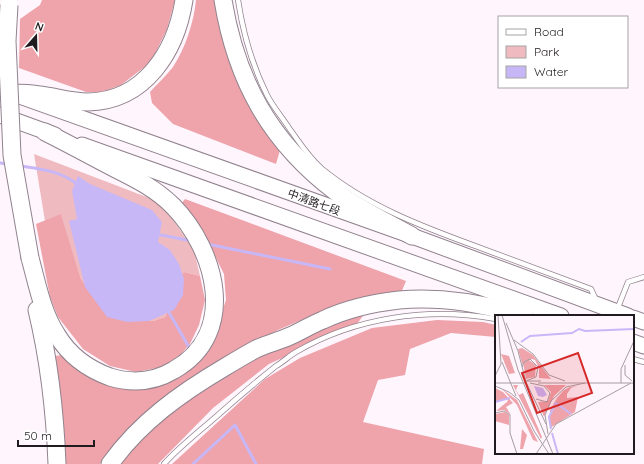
<svg xmlns="http://www.w3.org/2000/svg" width="644" height="464" font-family="Quicksand,'Noto Sans TC',sans-serif">
<rect width="100%" height="100%" fill="#fff5fd"/>
<path fill="#efbbc0" d="M34 154 157 201 171 217 194 250 200 276 185 272 174 299 165 317 153 321 129 320 98 303 81 279 61 215 45 221Z"/>
<g fill="#efa3ab">
<path d="M42 0H175L167 29 151 62 121 85 102 92H86L19 68 20 19 40 5Z"/>
<path d="M196 0H214L216 11 224 42 235 77 264 126 280 150 276 164 173 124 152 103 150 92C157 84 166 76 173 67 185 49 194 22 196 0Z"/>
<path d="M185 199 406 281 401 293 327 309 278 330 239 350 113 447 100 464H64L53 356 65 355 109 382 186 369 204 356 217 326 226 300 224 274 201 228 180 205Z"/>
<path d="M61 214 81 279 98 303 129 320 153 321 165 317 174 299V280L185 272 200 276 205 300 199 325 190 344 180 355 162 367 136 372 110 366 83 349 58 317 50 297 36 224Z"/>
<path d="M365 313 357 324 269 364 213 408 158 464H115L134 442 192 398 252 361 321 329Z"/>
<path d="M437 320 483 322 496 325V337L451 333 410 349 405 375 378 380 363 422 484 449 482 464H172L265 379 300 358 372 328Z"/>
</g>
<path fill="#c8b7f7" d="M78 176 90 184 152 210 162 222 158 242 170 250 179 264 184 279 183 295 174 310 149 321 127 322 107 317 85 287 69 221 77 219 72 191Z"/>
<g fill="none" stroke-linecap="round" stroke-linejoin="round">
<g stroke="#c8b7f7" stroke-width="3">
<path d="M0 163 8 164"/>
<path d="M20 166C40 169 62 171 78 185"/>
<path d="M156 234 192 241"/>
<path d="M207 244 330 269"/>
<path d="M167 309 190 349"/>
<path d="M193 464 235 425 256 464"/>
</g>
<defs>
<g id="lane">
<path d="M238 0C243 33 252 65 267 95 273 107 282 117 289 128 300 143 307 155 321 168 367 206 423 227 478 247 515 261 553 275 591 289L596 300"/>
<path d="M617 310 628 282 644 277"/>
<path d="M633 359 644 362"/>
<path d="M164 464C180 446 200 431 218 415 237 398 256 382 276 366 283 362 289 356 296 352 356 317 428 307 496 319"/>
</g>
<g id="primary">
<path d="M0 89 412 236 628 316"/>
<path d="M0 115 55 135"/>
<path d="M82 145 561 316"/>
<path d="M633 318 644 322"/>
<path d="M633 342 644 346"/>
</g>
<g id="highway">
<path d="M223 0C236 80 270 142 336 192 359 209 387 222 412 236"/>
<path d="M9 93C19 93 30 93 40 95 56 97 72 102 88 102 145 101 176 51 184 0"/>
<path d="M30 258C37 283 42 312 57 335 69 355 88 369 110 377 133 384 154 382 174 370 239 333 216 250 173 206 155 188 134 178 112 167 89 155 67 143 45 132"/>
<path d="M37 310C49 360 55 412 57 464"/>
<path d="M110 464C140 422 181 393 225 367 235 361 245 355 256 349 267 344 279 341 290 336 301 331 311 325 323 320 346 309 373 303 399 300 442 296 482 303 524 316"/>
</g>
</defs>
<use href="#lane" stroke="#91838e" stroke-width="6"/>
<use href="#primary" stroke="#91838e" stroke-width="17"/>
<use href="#highway" stroke="#91838e" stroke-width="19"/>
<use href="#lane" stroke="#fff" stroke-width="4.5"/>
<use href="#primary" stroke="#fff" stroke-width="15"/>
<use href="#highway" stroke="#fff" stroke-width="17"/>
<defs>
<path id="highway-bridge" d="M9 5 7 41 12 155 30 258"/>
</defs>
<use href="#highway-bridge" stroke="#91838e" stroke-width="19" stroke-linecap="butt"/>
<use href="#highway-bridge" stroke="#fff" stroke-width="17"/>
</g>
<g text-anchor="middle" dominant-baseline="central" stroke-width="3" stroke-linejoin="round" paint-order="stroke">
<g font-size="11" fill="#201b1f" stroke="#fff">
<text transform="translate(314 202) rotate(20)">中清路七段</text>
</g>
</g>
<g transform="translate(495 315)">
<rect width="139" height="139" fill="#fff5fd"/>
<path d="M27 33 38 40 56 64 44 63V53L40 45 37 44 27 49 23 34ZM6 39 14 41 20 58 14 59ZM34 45 41 50 40 62 31 64 28 48ZM18 70H23L21 75 24 80 28 78 47 122 46 124ZM49 70H71L59 81 49 102 43 87 53 86 56 77ZM82 71 76 73 72 79V83L83 82 80 97 55 113V95L62 83 69 75 75 72ZM0 73 8 77 18 88 11 92 16 100 9 95 1 96 13 86 12 84 0 87ZM7 74 22 85 43 127 38 125 22 90ZM10 97 14 100V110L0 106V99ZM27 114 32 120 28 134H25Z" fill="#efa3ab"/>
<path d="M39 71 48 73 52 80 48 82 43 81Z" fill="#c8b7f7"/>
<path fill="none" stroke="#c8b7f7" stroke-width="2" d="M26 27 35 21 77 18 84 14 90 16 139 14M0 87 15 83M56 114 54 102 61 88 76 99M57 118 63 139"/>
<path fill="none" stroke="#a69ea4" stroke-width="1" d="M7 0 23 55 58 139M11 8 23 36 31 67 51 109M19 25 38 39 54 60 70 66M7 47 21 81M130 50V60L137 66M27 52 29 47 35 44 43 52 41 62 31 66M0 61 6 49 3 0M32 66H46M0 68H31M35 68 49 71 55 78 52 87 41 84M43 68H139M126 68V54L139 26M0 71 14 77 24 85 39 116 54 139M0 98 9 96 15 100V118L22 139M53 119 50 100 56 86 71 72 90 68M41 139 61 109 136 68"/>
<path fill="#d62828" fill-opacity="0.15" stroke="#d62828" stroke-width="2" d="M83 38 97 78 42 98 27 58Z"/>
<rect width="139" height="139" fill="none" stroke="#201b1f" stroke-width="2"/>
</g>
<rect x="498" y="16" width="130" height="72" fill="#ffffff" stroke="#a6a4a5"/>
<rect x="506" y="29" width="20" height="6" fill="#ffffff" stroke="#a6a4a5"/>
<text x="534" y="36" font-size="12" fill="#201b1f">Road</text>
<rect x="506" y="46" width="20" height="12" fill="#efbbc0" stroke="#a6a4a5"/>
<text x="534" y="56" font-size="12" fill="#201b1f">Park</text>
<rect x="506" y="66" width="20" height="12" fill="#c8b7f7" stroke="#a6a4a5"/>
<text x="534" y="76" font-size="12" fill="#201b1f">Water</text>
<g transform="translate(36 36) rotate(20)" stroke="#ffffff" stroke-width="3" paint-order="stroke">
<path d="M0-3L7 15L0 10L-7 15Z" fill="#201b1f"/>
<text y="-6" font-size="11" font-weight="bold" text-anchor="middle" fill="#201b1f">N</text>
</g>
<path d="M18 440v6h76v-6" fill="none" stroke="#201b1f" stroke-width="2"/>
<text x="24" y="440" font-size="12" fill="#201b1f" stroke="#ffffff" stroke-width="3" paint-order="stroke">50 m</text>
</svg>
